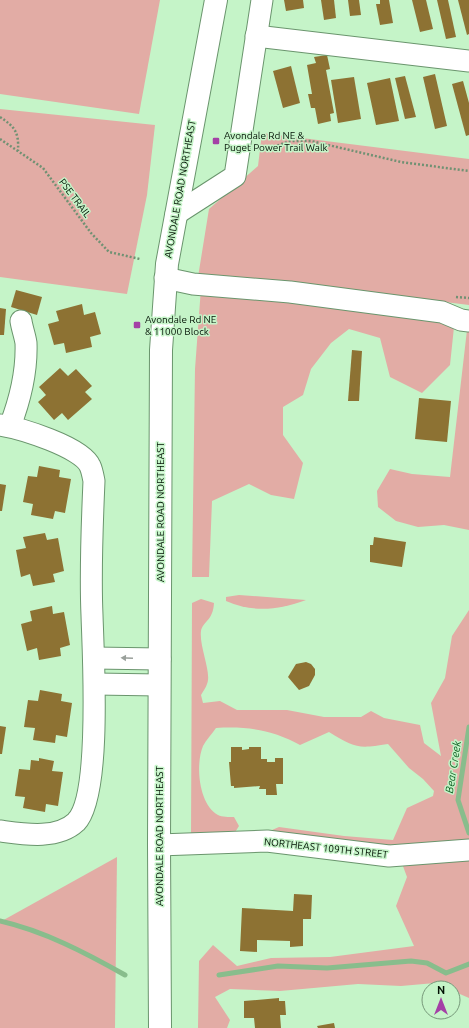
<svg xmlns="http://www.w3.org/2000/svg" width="469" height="1028" font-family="Ubuntu,sans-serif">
<rect width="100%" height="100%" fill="#c5f4c8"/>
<g fill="#e2aca5">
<path d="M0 0H160L139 114 0 94Z"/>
<path d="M0 109 155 125 147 195 127 294 0 277Z"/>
<path d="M262 133 469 159V305L389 295 198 277 209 209 258 166Z"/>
<path d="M201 288 442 318 454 327 450 365 422 393 390 377 380 338 349 329 331 343 311 369 303 395 283 407V435L303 463 294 499 271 495 249 484 212 501 209 577H192L195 369Z"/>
<path d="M467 330H469V530L444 525 418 527 396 521 378 507 377 491 390 469 412 474 450 477Z"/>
<path d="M239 595 306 600C278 610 254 613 226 601V597Z"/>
<path d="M201 599 214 603C213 621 203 621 201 631 199 647 212 673 207 684 206 688 203 691 201 695L203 703 220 701 237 710H287L324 717H361L371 711 384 718 420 725 424 743 441 756 431 703 445 678 452 636 469 610V998L453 991V988H447L435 983 401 986 358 984 280 991 230 989 215 997 230 1020 227 1028H198L199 961 213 945 237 966 271 958 330 957 414 946 396 906 407 877 397 850 277 836 272 830 279 827 344 836 393 840 407 808 433 796 434 791 423 779 409 768 388 744C358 749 355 748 329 732L300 745C273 730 247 726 216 728 212 734 206 740 203 746 195 765 199 805 218 815 222 817 229 817 234 817L239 826 232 837 191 838 192 603Z"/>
<path d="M117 857 115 1028H0V922Z"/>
</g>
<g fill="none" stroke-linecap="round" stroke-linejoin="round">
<g stroke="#88bd8c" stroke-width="5">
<path d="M469 727 458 800 469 833"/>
<path d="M0 921C44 931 86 953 125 975"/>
<path d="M219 975 278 966 327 968 411 961 427 963 446 973 469 964"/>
</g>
</g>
<g fill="#8d7233">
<path d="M284 0H303L304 8 286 11Z"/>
<path d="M321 0H334L336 18 324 20Z"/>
<path d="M348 0H359L361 15 350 16Z"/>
<path d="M380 0H389L393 23 380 25 376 4H380Z"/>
<path d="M412 0H426L433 29 420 32Z"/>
<path d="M437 0H448L456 37 446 39Z"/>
<path d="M458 0H469V34L467 35Z"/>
<path d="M327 55 330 69 326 70 334 113 330 114 331 121 318 124 315 108H311L308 94H312L307 65 316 63 314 57Z"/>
<path d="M291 66 300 103 283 108 273 71Z"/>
<path d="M435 74 447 126 435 129 423 77Z"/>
<path d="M405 76 416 117 405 119 395 78Z"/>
<path d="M354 77 361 119 338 123 331 80Z"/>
<path d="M390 78 399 121 376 125 367 83Z"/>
<path d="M463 81 469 103V135L466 136 452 84Z"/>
<path d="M16 290 42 297 37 315 11 307Z"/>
<path d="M82 304 84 315 95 312 101 334 90 337 92 347 66 353 64 343 54 345 48 324 59 321 56 311Z"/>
<path d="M0 308 6 309 4 335H0Z"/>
<path d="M352 350 362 351 359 401H348Z"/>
<path d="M60 368 68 376 76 369 92 386 85 392 92 399 68 420 62 413 54 420 38 402 46 395 39 387Z"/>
<path d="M419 398 451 401 447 442 415 439Z"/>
<path d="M39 466 60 470 59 477 71 479 65 513 55 511 53 519 31 515 33 504 23 502 28 476 37 477Z"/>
<path d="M0 484 6 485 2 511H0Z"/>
<path d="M45 533 47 540 58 538 64 571 53 574 55 582 33 586 30 574 21 577 16 550 26 548 23 537Z"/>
<path d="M374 537 406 542 402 567 370 562V545H373Z"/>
<path d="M52 606 53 614 64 612 70 645 60 648 61 656 39 660 37 648 27 651 21 624 32 621 30 611Z"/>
<path d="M306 662 311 664 315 669V675L309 686 299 690 288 677 296 664Z"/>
<path d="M40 690 62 694 61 701 72 703 67 737 56 735 55 743 33 740 35 728 24 727 28 700 38 701Z"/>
<path d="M0 726 6 727 2 754H0Z"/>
<path d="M231 747H242V750L249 749V747H261V759H267V762H275V758H283V784H276L277 795H266V789H259L260 786 234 788V786H231L229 762H231Z"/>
<path d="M39 758 54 761 52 771 63 772 58 806 46 804 45 812 23 808 25 797 15 796 19 769 30 770 31 760 39 761Z"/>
<path d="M294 894 312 895 311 919H303V946L290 947V941L257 940V952L240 951 242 908 293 911Z"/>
<path d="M279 998V1001H285L286 1015H280L281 1028H255L254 1018H244V1001Z"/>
<path d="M334 1023 335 1028H318L317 1026Z"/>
</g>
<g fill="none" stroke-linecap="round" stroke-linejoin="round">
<defs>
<g id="minor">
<path d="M256 36 469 61"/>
<path d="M176 214 235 176 262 0"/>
<path d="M165 278 193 284 290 292 442 312 461 320 469 321"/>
<path d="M0 425C20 428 82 447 90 466 92 470 93 476 94 481 92 526 90 570 92 615 93 653 102 796 76 822 57 840 23 834 0 831"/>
<path d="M10 426C20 400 27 371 26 343 25 336 22 328 21 321"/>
<path d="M94 658 160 659"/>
<path d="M95 684 159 685"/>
<path d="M159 845 267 841 389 856 469 850"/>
</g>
<path id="major" d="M160 1028 159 845 161 350 167 264 216 0"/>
</defs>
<use href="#minor" stroke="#6a956d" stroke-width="23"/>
<use href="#major" stroke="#6a956d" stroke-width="24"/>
<g stroke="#709173" stroke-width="2.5" stroke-dasharray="2 2" stroke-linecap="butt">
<path d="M0 117C15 127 19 132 18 151"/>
<path d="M0 139 43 168 91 233 109 252 140 259"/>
<path d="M258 149H268L290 141H311L401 162 469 171"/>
<path d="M456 297 469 298"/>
</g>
<use href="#minor" stroke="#fff" stroke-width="21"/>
<use href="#major" stroke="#fff" stroke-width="22"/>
</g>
<defs><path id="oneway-solid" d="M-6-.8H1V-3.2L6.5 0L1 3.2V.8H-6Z"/></defs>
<use fill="#9aa09b" href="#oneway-solid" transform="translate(127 658) rotate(-178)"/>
<g fill="#a440a6" stroke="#c5f4c8" stroke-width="1.5">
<rect x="212" y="137" width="8" height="8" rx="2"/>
<rect x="133" y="321" width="8" height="8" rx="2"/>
</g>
<g text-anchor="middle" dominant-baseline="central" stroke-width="3" stroke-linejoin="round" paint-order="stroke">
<g font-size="10" fill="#021104" stroke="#c5f4c8" text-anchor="start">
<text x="224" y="135">Avondale Rd NE &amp;<tspan x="224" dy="12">Puget Power Trail Walk</tspan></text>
<text x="145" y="319">Avondale Rd NE<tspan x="145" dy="12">&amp; 11000 Block</tspan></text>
</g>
<g font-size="10" fill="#021104" stroke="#c5f4c8">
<text transform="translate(180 189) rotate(-80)">AVONDALE ROAD NORTHEAST</text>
<text transform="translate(75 198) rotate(53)">PSE TRAIL</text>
<text transform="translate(160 512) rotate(-90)">AVONDALE ROAD NORTHEAST</text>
<text transform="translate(159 836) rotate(-90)">AVONDALE ROAD NORTHEAST</text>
<text transform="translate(326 848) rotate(6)">NORTHEAST 109TH STREET</text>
</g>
<g font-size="11" font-style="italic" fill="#0f5f23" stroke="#c5f4c8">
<text transform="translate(453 767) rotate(-81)">Bear Creek</text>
</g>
</g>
<g transform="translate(441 1000)"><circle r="19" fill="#c5f4c8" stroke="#77997a"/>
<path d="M0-3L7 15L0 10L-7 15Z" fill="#a440a6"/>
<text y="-6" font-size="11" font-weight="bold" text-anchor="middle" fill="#021104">N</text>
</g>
</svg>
